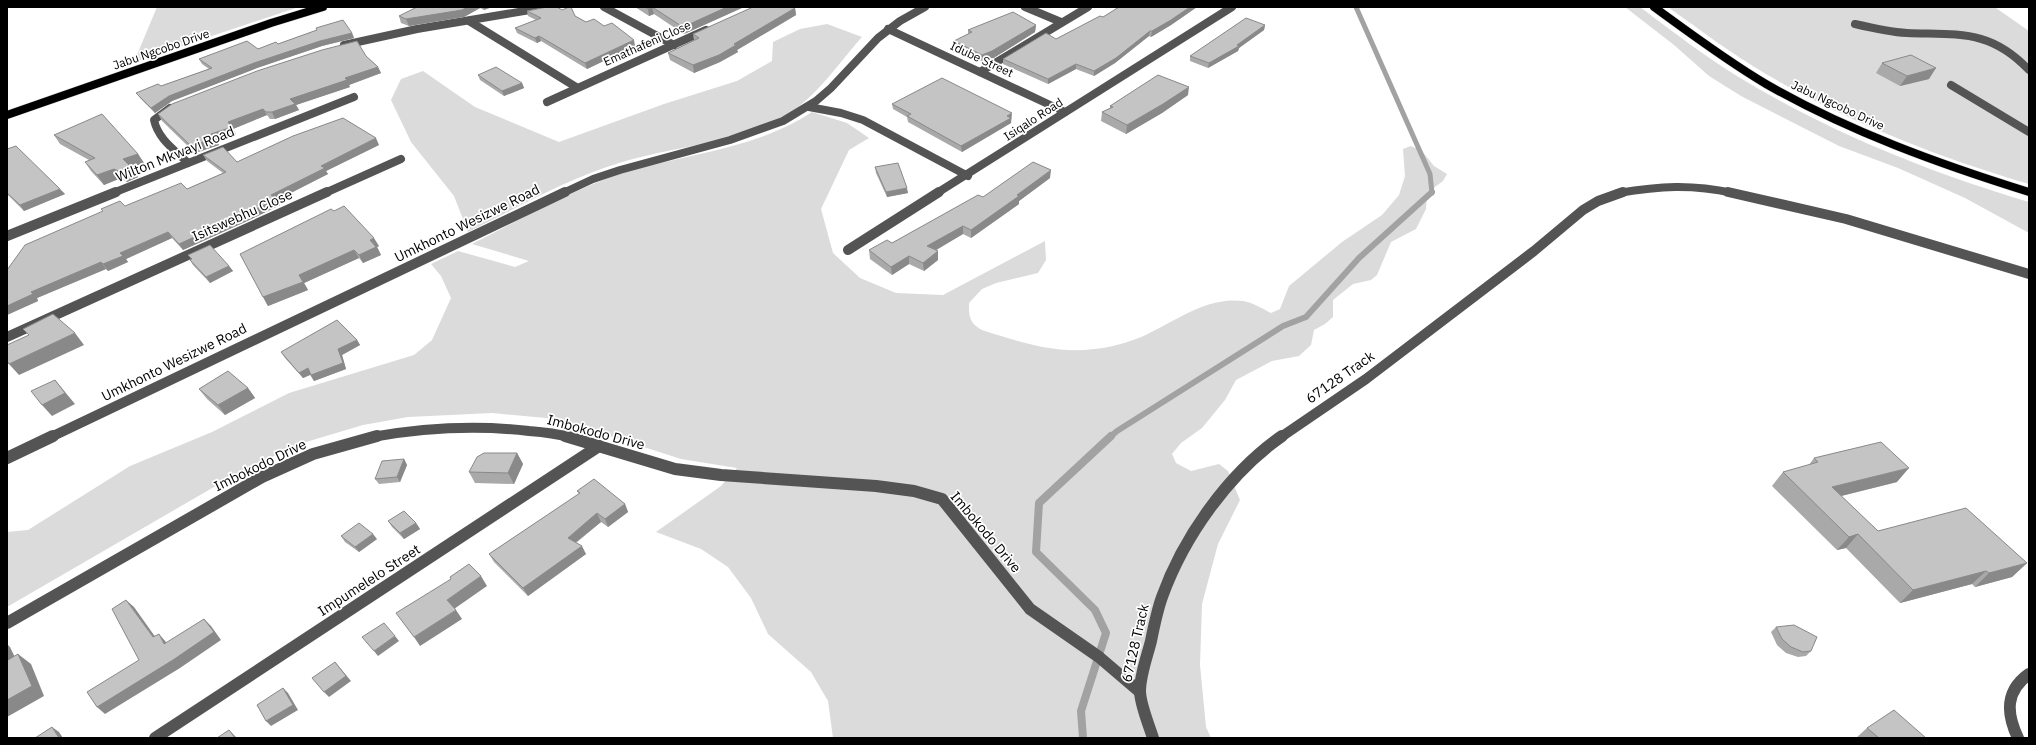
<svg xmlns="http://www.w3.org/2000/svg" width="2036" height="745" font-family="'IBM Plex Sans',sans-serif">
<rect width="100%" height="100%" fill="#fff"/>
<g fill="#dbdbdb">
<path d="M157 7H299L134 62Z"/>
<path d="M1625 7H1640C1672 31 1703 55 1737 76 1827 131 1928 172 2029 202V233L1965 198 1898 168 1839 146 1741 96 1709 76 1674 45Z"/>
<path d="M1668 7 1996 8 2029 31V184C1938 157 1848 122 1766 74 1732 54 1700 30 1668 7Z"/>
<path d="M827 24 862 37C838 64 818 95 787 115 742 142 670 147 619 163 566 179 517 208 468 232L454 196 411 142 391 100 401 79 423 71 475 107 559 142 664 104 737 81 772 61 773 42 800 29Z"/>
<path d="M812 112 847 123 869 138 849 150 821 209 833 253 860 278 896 293 943 295 1045 241 1046 260 1038 273 996 283 982 289 969 303C969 316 969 323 982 330 1020 342 1054 354 1094 349 1107 348 1123 344 1136 339 1170 326 1203 296 1243 301 1252 302 1263 309 1271 313L1280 309 1289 286 1342 242 1382 215 1399 195 1405 176 1403 149 1411 146 1422 151 1434 166 1447 174 1443 181 1427 193 1426 209 1416 229 1391 242 1377 275 1371 280 1353 284 1333 300V317L1325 324 1314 330 1311 345 1299 356 1272 361 1236 380 1225 400 1202 428 1181 443 1172 454 1176 463 1191 471 1219 464 1228 471 1240 500 1218 544 1202 604 1200 665 1206 727 1211 738H833L828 701 811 672 768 634 751 598 728 567 701 549 656 532 721 486 737 468 681 459 557 419 492 413 408 417 363 425 306 442 245 469 7 607V532L28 530 130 466 212 432 289 393 414 355 432 340 451 298 441 276 431 264 458 251 515 267 529 261 472 244C522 219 572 189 626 172 689 153 756 149 812 112Z"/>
</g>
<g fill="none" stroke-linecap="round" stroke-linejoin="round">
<path stroke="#a2a2a2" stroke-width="5" d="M1356 7 1430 174 1432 193"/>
<path stroke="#a2a2a2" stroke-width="6" d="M1110 437 1117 431 1283 326 1306 317 1359 258 1432 192"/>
<path stroke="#a2a2a2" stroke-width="8" d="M1083 738 1081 711 1106 633 1095 610 1036 552 1039 503 1111 436"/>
<defs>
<g id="major">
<path d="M1654 7C1691 34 1727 61 1766 84 1848 131 1939 164 2029 192"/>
<path d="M7 115 271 23 323 7"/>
</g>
</defs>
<use href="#major" stroke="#dbdbdb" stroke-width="9"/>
<g stroke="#545454" stroke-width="8">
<path d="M604 7 674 45"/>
<path d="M1025 7 1061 22"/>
<path d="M469 21 576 87"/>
<path d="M1855 24C1872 28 1889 32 1907 33 1959 35 1990 29 2029 70"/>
<path d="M888 29 1065 112"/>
<path d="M344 45 417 29 548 7"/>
<path d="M980 72 1088 7"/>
<path d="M1951 85 2029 132"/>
<path d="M547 102 706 30"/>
<path d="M809 107 841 113 863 120 968 176"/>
<path d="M170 108 154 120C158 139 175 150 188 163"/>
<path d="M113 193 354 97"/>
<path d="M325 193 401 159"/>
<path d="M563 193 593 179 620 170 730 140 783 121 816 101 831 88 878 38 900 21 925 7"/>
<path d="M937 193 1232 7"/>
<path d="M1618 193C1660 186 1691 184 1733 193"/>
</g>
<g stroke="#545454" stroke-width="10">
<path d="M1728 192 1846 219 2029 274"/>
<path d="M7 236 116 192"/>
<path d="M848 250 939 192"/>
<path d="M7 337 327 192"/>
<path d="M51 437 565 192"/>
<path d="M372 437C423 428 477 425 529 431 542 432 555 433 568 437"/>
<path d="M1281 437 1366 379 1534 251 1583 210 1598 201 1623 192"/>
</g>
<g stroke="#545454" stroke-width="12">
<path d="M565 436 675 469 721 475 876 486 914 491 942 499 1030 609 1099 657 1140 692"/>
<path d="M7 458 53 436"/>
<path d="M7 623 262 477 313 454 377 436"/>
<path d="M155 738 599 446"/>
<path d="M1153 738C1149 725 1140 704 1140 691 1140 675 1147 657 1151 641 1154 626 1157 611 1162 597 1184 536 1229 473 1282 436"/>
<path d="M2018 738C2006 713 2005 691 2029 674"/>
</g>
<use href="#major" stroke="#000" stroke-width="8"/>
</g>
<g fill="#a9a9a9">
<path d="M417 7H492L484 10 480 8 464 17 409 26 401 23 399 16Z"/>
<path d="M635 7H744L684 34 654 14 649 16Z"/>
<path d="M1119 7H1197L1171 25 1151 37 1149 36 1115 63 1094 76 1076 69 1048 84 1003 64V59L1056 39 1103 17Z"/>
<path d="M795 8 796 15 737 50 738 52 720 62 694 73 670 60 668 53 694 40 693 34Z"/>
<path d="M527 11 575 16 586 22 604 26 635 46 587 69 541 41 537 43 517 33 515 28 536 20 528 16Z"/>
<path d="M1036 25 1035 32 992 59 982 62 954 49V41L968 34V30Z"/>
<path d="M1265 25 1264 30 1239 48 1238 51 1208 68 1190 61V56Z"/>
<path d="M316 28 352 33 354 38 322 46 257 68 172 101 155 113 140 98 136 93 161 86 209 69 202 64 199 59 258 49 278 44 317 30Z"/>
<path d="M366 56 378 67 381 73 349 85 350 87 296 105 299 110 275 119H270L267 115 233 129 236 134 216 141 219 145 195 153 162 121 158 114Z"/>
<path d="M1882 63 1929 79 1900 86 1876 73Z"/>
<path d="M478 75 522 83 524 88 504 96 480 80Z"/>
<path d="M1188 95 1162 113 1126 134 1101 121 1102 112 1110 108V106Z"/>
<path d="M892 104 1012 118 1011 119V123L962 152 908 122 907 117 893 109Z"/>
<path d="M54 135 138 154 144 163 131 168 138 177 127 182 121 178 104 185 91 171 85 162 89 160 60 144Z"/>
<path d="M379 145 326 171 328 174 277 200 280 205 245 222 183 250 172 238 126 259 128 262 108 271 106 269 37 298 38 301 7 315V270L103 212 101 209 125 206 187 189 223 173 207 161 203 155 237 162Z"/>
<path d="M7 149 65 194 24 211 7 194Z"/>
<path d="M875 167 908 193 887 197 876 173Z"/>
<path d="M1050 178 1019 201V204L971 238 963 234 935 250 938 251V260L924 271 909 264 892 275 870 259 869 250 892 243 983 197Z"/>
<path d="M379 246 377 247 381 255 363 263 359 258 304 283 308 290 268 306 240 254Z"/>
<path d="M188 255 229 266 233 271 210 283 193 265 190 260 191 259Z"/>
<path d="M357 340 360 345 342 355 346 369 314 381 310 375 303 378 285 358 281 352Z"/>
<path d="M248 388 255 398 225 415 207 399 199 389Z"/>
<path d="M517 453 523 464 514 484 475 483 469 472Z"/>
<path d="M1814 458 1897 482 1841 496 1878 531 2027 563 2012 577 1975 587 1972 584 1900 603 1846 548 1837 550 1772 486 1783 472 1809 465Z"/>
<path d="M404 459 407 465 400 482 379 484 375 479Z"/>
<path d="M577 491 625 504 628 512 608 527 601 522 576 543 586 554 528 596 494 562 489 554 579 494Z"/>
<path d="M388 521 416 523 420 529 404 539 392 527Z"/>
<path d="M341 536 377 539 359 552 345 542Z"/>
<path d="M1776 627 1811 651 1806 656 1798 657 1786 653 1777 645 1771 632Z"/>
<path d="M1867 728 1926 738H1856Z"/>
</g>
<g fill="#898989">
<path d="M467 7H479L480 8 464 17 409 26 406 19Z"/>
<path d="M483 7H492L484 10Z"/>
<path d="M652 7 654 14 649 16 648 9Z"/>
<path d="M727 7H744L684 34 683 27Z"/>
<path d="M1190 7H1197L1171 25 1151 37 1152 31Z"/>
<path d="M795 8 796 15 737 50 738 52 720 62 694 73 693 65 734 44Z"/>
<path d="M1036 25 1035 32 992 59 982 62V55Z"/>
<path d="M1265 25 1264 30 1239 48 1238 51 1208 68 1209 63 1237 45Z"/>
<path d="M1150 31 1149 36 1115 63 1094 76V71Z"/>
<path d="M352 33 354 38 322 46 257 68 172 101 155 113 151 108 169 96 254 63 320 41Z"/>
<path d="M539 36 541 41 537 43 535 38Z"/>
<path d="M634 40 635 46 587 69 585 63Z"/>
<path d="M1076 64V69L1048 84V79Z"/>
<path d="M378 67 381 73 349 85 350 87 296 105 299 110 275 119 272 112 290 99 345 78Z"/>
<path d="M1936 68 1929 79 1900 86 1907 76Z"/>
<path d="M522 83 524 88 504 96 502 91Z"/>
<path d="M1189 87 1188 95 1162 113 1126 134 1127 125Z"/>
<path d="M263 109 267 115 233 129 236 134 216 141 219 145 195 153 191 146 211 134 228 122Z"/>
<path d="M1012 113 1011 123 962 152 961 146Z"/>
<path d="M376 138 379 145 326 171 328 174 277 200 280 205 245 222 183 250 179 244 271 195 321 166Z"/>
<path d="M138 154 144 163 129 168 123 159Z"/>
<path d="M132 168 138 177 127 182 121 172Z"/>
<path d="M114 169 121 178 104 185 97 175Z"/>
<path d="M1051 170 1050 178 1019 201V204L971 238V230L1017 195Z"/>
<path d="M907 188 908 193 887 197 886 192Z"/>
<path d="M60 189 65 194 24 211 20 205Z"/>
<path d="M963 226V234L928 255 927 246Z"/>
<path d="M168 232 172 238 126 259 128 262 108 271 103 264 120 253Z"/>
<path d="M374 238 379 246 377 247 381 255 363 263 359 255 370 240Z"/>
<path d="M354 250 359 258 304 283 308 290 268 306 263 297 299 275Z"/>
<path d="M938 251V260L924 271 923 263Z"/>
<path d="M909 256V264L892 275 891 267Z"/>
<path d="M101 262 106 269 37 298 38 301 7 315V306L31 292Z"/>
<path d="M229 266 233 271 210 283 206 277Z"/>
<path d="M75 333 84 345 19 375 9 364Z"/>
<path d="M357 340 360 345 342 355 346 369 314 381 311 375 338 349Z"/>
<path d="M308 368 312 374 303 378 299 373Z"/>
<path d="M55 380 75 404 52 416 42 405Z"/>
<path d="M248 388 255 398 225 415 218 405Z"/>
<path d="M517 453 523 464 514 484 508 473Z"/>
<path d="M404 459 407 465 400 482 397 477Z"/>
<path d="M1909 468 1897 482 1821 501 1832 487Z"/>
<path d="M625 504 628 512 608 527 605 519Z"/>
<path d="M597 513 601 522 571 546 568 538Z"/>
<path d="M416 523 420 529 404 539 400 533Z"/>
<path d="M373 534 377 539 359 552 355 547Z"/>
<path d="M1858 534 1846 548 1837 550 1849 537Z"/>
<path d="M582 546 586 554 528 596 523 588Z"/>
<path d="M2027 563 2012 577 1975 587 1989 573Z"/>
<path d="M1986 571 1972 584 1900 603 1913 590Z"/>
<path d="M481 576 487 586 454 609 447 600Z"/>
<path d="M126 600 134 607 161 645 153 637Z"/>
<path d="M456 610 462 619 420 646 414 637Z"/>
<path d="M204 619 211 626 221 640 180 668 105 714 97 707Z"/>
<path d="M159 634 166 642 172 652 164 644Z"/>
<path d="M395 636 399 641 378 656 374 651Z"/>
<path d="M7 644 10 647 21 670 8 660 7 658Z"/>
<path d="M18 654 31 664 44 696 7 717V700Z"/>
<path d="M335 662 351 681 329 697 324 692Z"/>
<path d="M283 688 288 693 298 710 271 726 266 721Z"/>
<path d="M52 727 59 732 63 738H59Z"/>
<path d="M229 730 237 738H235Z"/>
</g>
<g fill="#c4c4c4" stroke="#898989">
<path d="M417 7H467L462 10 406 19 399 16Z"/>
<path d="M547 7H557L562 10 569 7H571L575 16 586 22 594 19 604 26 612 23 634 40 585 63 539 36 535 38 515 28 541 18 527 11Z"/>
<path d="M645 7H727L683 27 652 7 648 9Z"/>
<path d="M753 7H792L795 8 734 44 736 45 719 55 693 65 668 53 699 38 693 34Z"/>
<path d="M1119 7H1190L1171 20 1152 31H1150L1116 58 1094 71 1076 64 1048 79 1003 59 1046 33 1056 39 1100 16 1103 17Z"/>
<path d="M1013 12 1036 25 992 51 982 55 954 41 972 32 968 30Z"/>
<path d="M1246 18 1265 25 1237 45 1239 46 1209 63 1190 56Z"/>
<path d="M343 20 352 33 320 41 254 63 169 96 151 108 136 93 158 84 161 86 212 68 199 59 247 41 258 49 276 42 278 44 317 30 316 28Z"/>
<path d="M357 41 366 56 378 67 345 78 347 80 290 99 295 104 272 112H266L263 109 228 122 232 127 211 134 215 138 191 146 158 114 172 104 257 71 322 50Z"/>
<path d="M1911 55 1936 68 1907 76 1882 63Z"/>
<path d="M496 67 522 83 502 91 478 75Z"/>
<path d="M1158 75 1189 87 1163 104 1127 125 1102 112 1113 107 1110 106Z"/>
<path d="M942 78 1012 113 1007 116 1011 118 961 146 907 116 911 114 892 104Z"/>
<path d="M102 114 138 154 123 159 132 168 121 172 114 169 97 175 85 162 95 158 54 135Z"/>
<path d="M343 118 376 138 321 166 325 168 271 195 277 199 241 216 179 244 168 232 120 253 123 256 103 264 101 262 31 292 33 294 7 306V270L25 245 103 211 101 209 120 201 125 206 181 183 187 189 226 172 203 155 223 147 237 162 293 136Z"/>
<path d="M16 146 60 189 20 205 7 193V149Z"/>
<path d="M1033 162 1051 170 1017 195 1019 196 971 230 963 226 927 246 938 251 923 263 909 256 891 267 869 250 887 240 892 243 978 195 983 197Z"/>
<path d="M898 163 907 188 886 192 875 167Z"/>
<path d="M344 206 374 238 370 240 376 247 359 255 354 250 299 275 303 282 263 297 240 254 331 209 334 211Z"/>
<path d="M210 245 229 266 206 277 190 260 192 259 188 255Z"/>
<path d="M53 314 75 333 9 364 7 361V345L29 335 23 329Z"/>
<path d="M337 320 357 340 338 349 343 363 311 375 308 368 299 373 281 352Z"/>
<path d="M228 371 248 388 218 405 199 389Z"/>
<path d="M55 380 65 393 42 405 31 391Z"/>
<path d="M1881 442 1909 468 1832 487 1878 531 1966 508 2027 563 1989 573 1986 571 1913 590 1858 534 1849 537 1783 472 1818 462 1814 458Z"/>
<path d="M484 453H517L508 473 469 472 477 457Z"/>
<path d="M404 459 397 477 375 479 382 461Z"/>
<path d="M594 479 625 504 605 519 597 513 568 538 582 546 523 588 489 554 580 493 577 491Z"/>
<path d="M404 511 416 523 400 533 388 521Z"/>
<path d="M359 523 373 534 355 547 341 536Z"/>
<path d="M469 564 481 576 447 600 456 610 414 637 396 613 451 579 450 577Z"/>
<path d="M126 600 153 637 159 634 164 644 204 619 214 632 173 660 97 707 87 692 139 660 112 609Z"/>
<path d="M384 623 395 636 374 651 362 637Z"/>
<path d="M1794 625 1817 637 1811 651 1803 652 1791 647 1782 639 1776 627Z"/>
<path d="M18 654 32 686 7 700V658L8 660Z"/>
<path d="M335 662 346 676 324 692 312 678Z"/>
<path d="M283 688 293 705 266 721 257 705Z"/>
<path d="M1894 710 1926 738H1879L1867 728Z"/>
<path d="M52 727 59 738H35Z"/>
<path d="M229 730 235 738H217Z"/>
</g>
<g text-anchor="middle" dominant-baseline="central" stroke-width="3.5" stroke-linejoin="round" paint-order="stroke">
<g font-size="12" fill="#000" stroke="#fff">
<text transform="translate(647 43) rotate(-24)">Emathafeni Close</text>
<text transform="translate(161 49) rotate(-19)">Jabu Ngcobo Drive</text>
<text transform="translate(982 59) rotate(25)">Idube Street</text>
<text transform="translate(1838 105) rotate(25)">Jabu Ngcobo Drive</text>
<text transform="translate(1033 119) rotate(-33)">Isiqalo Road</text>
</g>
<g font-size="14" fill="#000" stroke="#fff">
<text transform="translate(175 154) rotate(-22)">Wilton Mkwayi Road</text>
<text transform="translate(242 215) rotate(-24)">Isitswebhu Close</text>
<text transform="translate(467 223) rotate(-26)">Umkhonto Wesizwe Road</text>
<text transform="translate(174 362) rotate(-26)">Umkhonto Wesizwe Road</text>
<text transform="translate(1340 377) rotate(-35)">67128 Track</text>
<text transform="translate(596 432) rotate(15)">Imbokodo Drive</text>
<text transform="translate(260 465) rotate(-26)">Imbokodo Drive</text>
<text transform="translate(986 532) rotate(50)">Imbokodo Drive</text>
<text transform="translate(369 580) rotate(-33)">Impumelelo Street</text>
<text transform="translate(1135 643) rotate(-77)">67128 Track</text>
</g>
</g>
<rect width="2036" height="745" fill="none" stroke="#000000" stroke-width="16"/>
</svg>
